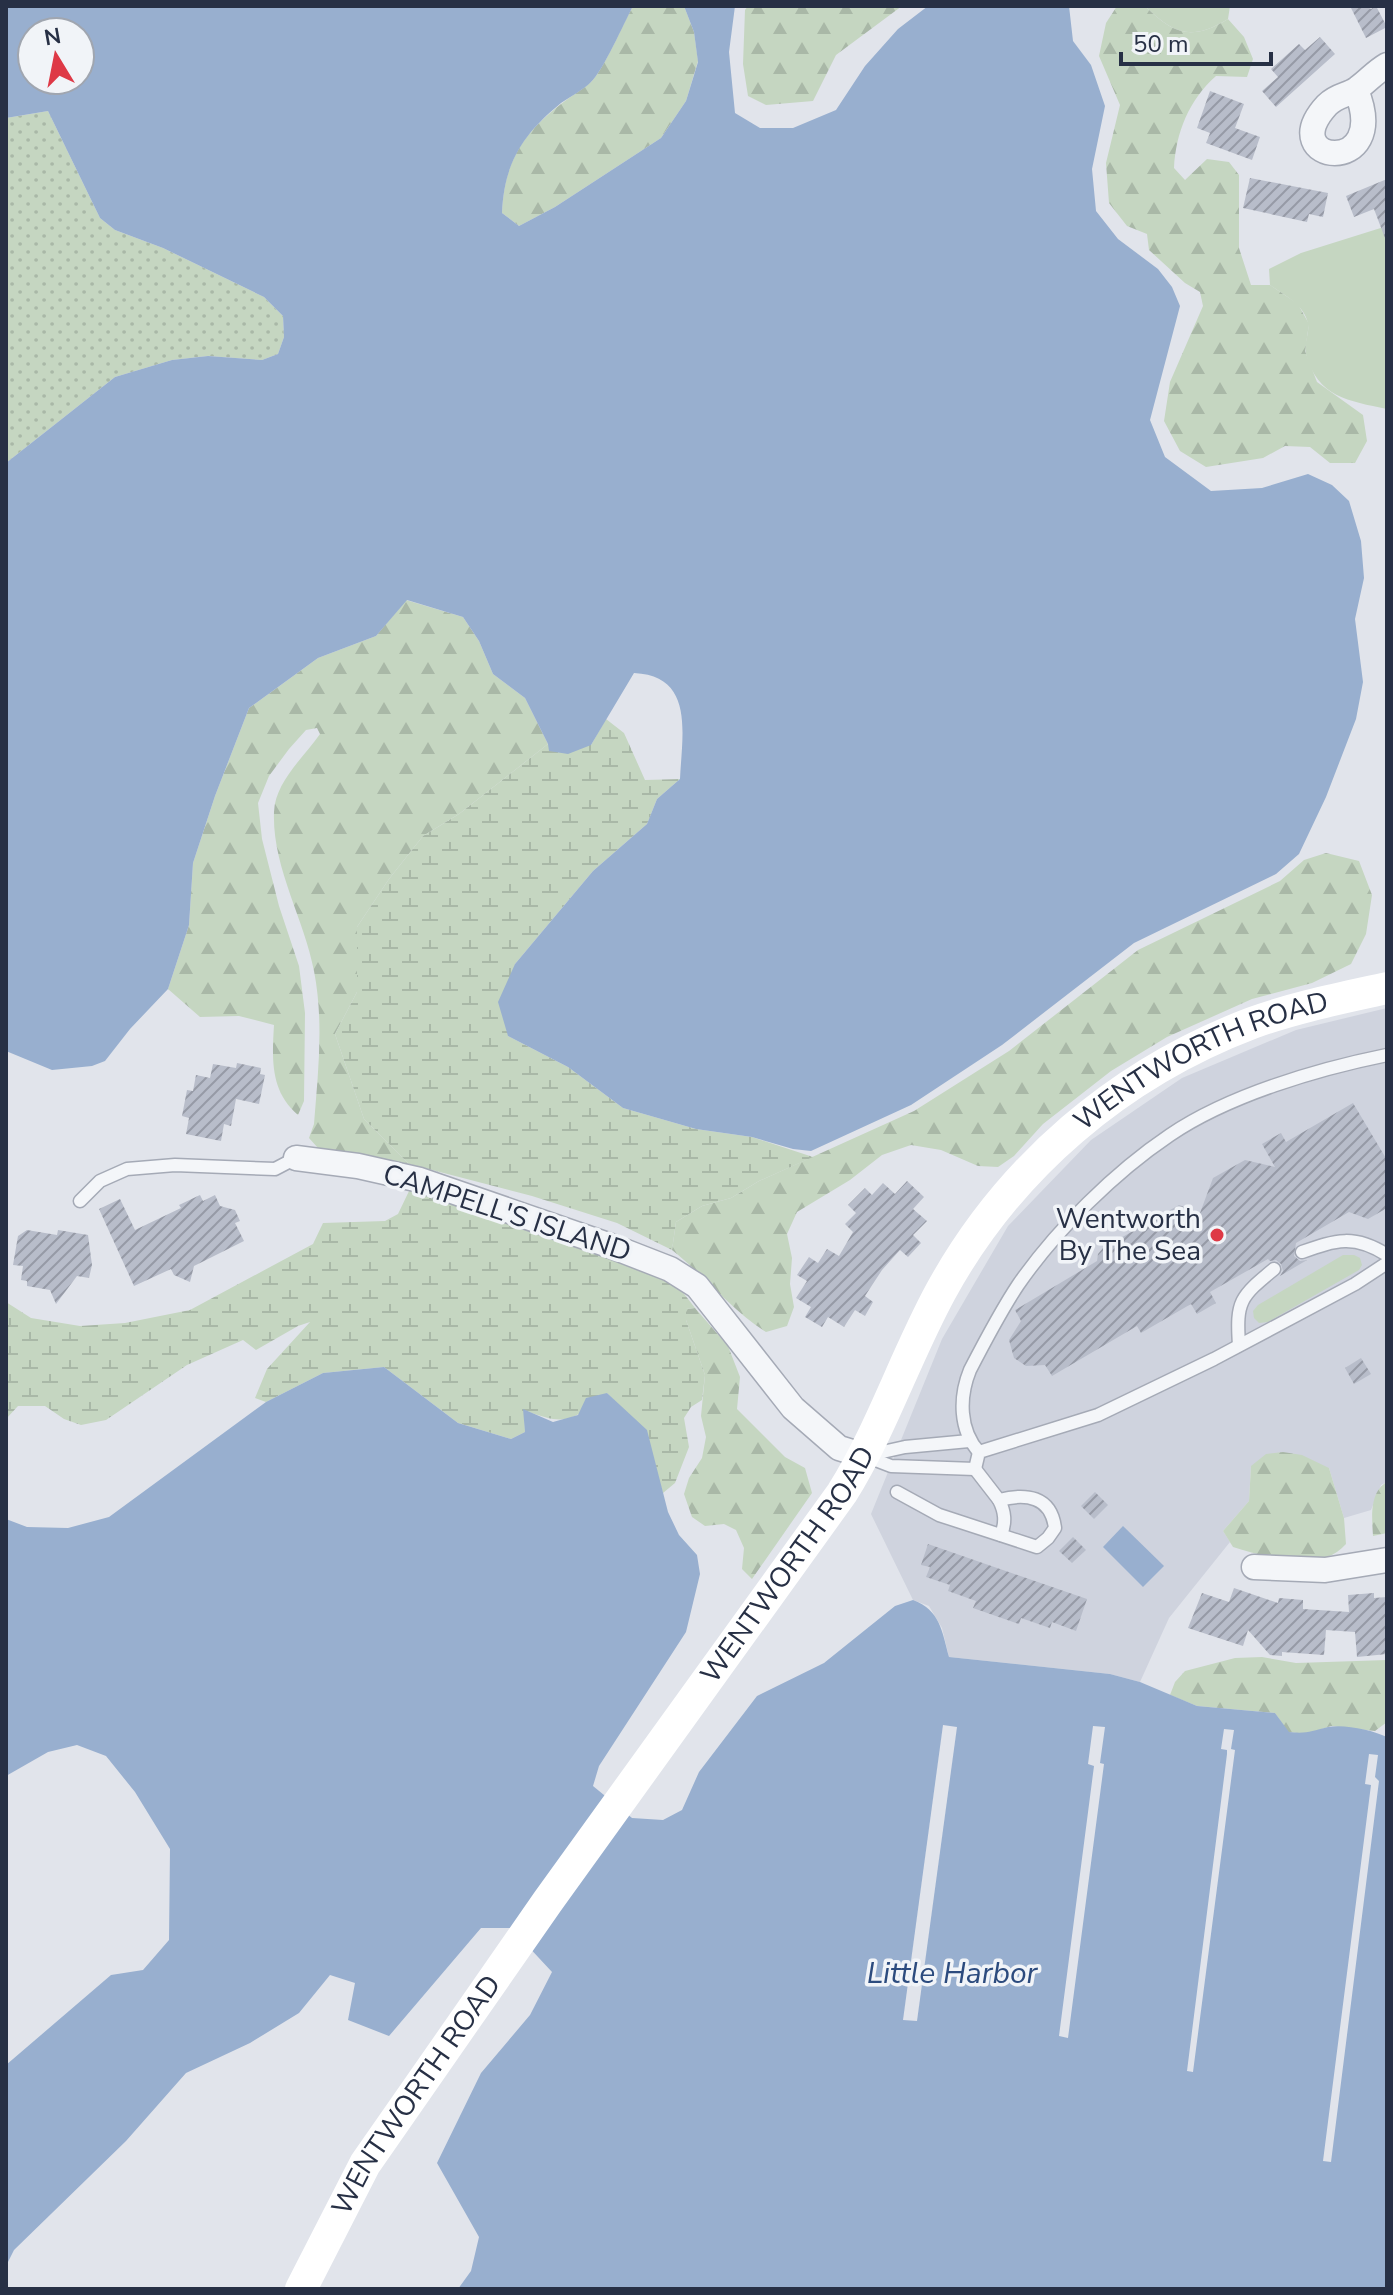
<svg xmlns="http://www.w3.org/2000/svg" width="1393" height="2295" font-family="'Nunito Sans',sans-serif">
<defs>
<pattern id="forest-firs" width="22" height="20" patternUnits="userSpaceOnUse" patternTransform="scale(2)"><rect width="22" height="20" fill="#c5d6c1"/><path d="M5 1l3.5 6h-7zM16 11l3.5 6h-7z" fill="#a9b8a7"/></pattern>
<pattern id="wetland-marsh" width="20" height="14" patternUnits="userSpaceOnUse" patternTransform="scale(2)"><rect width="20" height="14" fill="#c5d6c1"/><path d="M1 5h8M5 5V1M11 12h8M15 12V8" fill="none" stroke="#a9b8a7"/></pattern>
<pattern id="park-dots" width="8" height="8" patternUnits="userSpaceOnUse" patternTransform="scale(2)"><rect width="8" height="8" fill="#c5d6c1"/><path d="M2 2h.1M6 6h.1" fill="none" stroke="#a9b8a7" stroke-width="1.8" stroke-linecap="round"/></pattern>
<pattern id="building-hatch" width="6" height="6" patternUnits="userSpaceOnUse" patternTransform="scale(2)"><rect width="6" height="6" fill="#b8bdca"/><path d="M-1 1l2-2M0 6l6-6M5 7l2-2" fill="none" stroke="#969aa6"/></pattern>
</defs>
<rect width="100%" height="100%" fill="#e1e4eb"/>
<path fill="#cfd3de" d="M1387 1008V1482L1381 1485 1371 1510 1344 1518 1329 1468 1251 1466 1249 1501 1223 1531 1230 1542 1169 1618 1140 1682 1110 1674 949 1657 942 1628 929 1606 913 1600 871 1514 942 1339 1008 1226 1091 1140 1182 1078 1296 1030Z"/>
<g fill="#c5d6c1">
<path d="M1145 6H1230L1228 19C1192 41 1174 35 1145 6Z"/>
<path d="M1387 226V409C1349 401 1317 397 1306 354 1303 344 1310 333 1308 324 1305 305 1284 295 1270 285L1269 269 1301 253Z"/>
<path d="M1343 1255H1354L1360 1258 1362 1265 1359 1270 1268 1322 1259 1323 1254 1318 1253 1311 1258 1305Z"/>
</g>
<g fill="url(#forest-firs)">
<path d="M633 6H684L694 32 698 61 686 101 661 138 555 207 519 226 502 213C504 163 522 134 561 104 571 96 582 90 591 82 604 69 623 24 633 6Z"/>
<path d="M748 6H902L836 55 813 101 766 105 748 96 743 64 745 10Z"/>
<path d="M1117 6H1145C1174 35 1192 41 1228 19L1244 37 1253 59 1247 77 1216 76C1189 100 1176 132 1174 168L1185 180 1207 159 1229 162 1239 175V248L1251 285H1270L1298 304 1309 324 1305 351 1317 382 1363 415 1367 441 1355 463H1330L1310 447 1285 446 1263 458 1206 467 1180 451 1164 421 1170 382 1203 306 1200 292 1185 283 1149 250 1147 234 1127 226 1109 203 1106 163 1120 105 1099 56 1106 23Z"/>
<path d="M406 600 463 617 479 641 493 674 525 698 548 744 459 814 423 836 389 879 357 927V992L335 1034 364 1119 409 1164 401 1167 381 1160 318 1148 309 1138 314 1124C318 1073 324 1022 314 971 304 918 272 867 274 812 275 782 304 757 320 734L317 728 306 730 289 749 269 776 258 803 262 839 279 906 299 966 305 1013 304 1101 298 1115C270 1091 272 1059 274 1025L239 1016 200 1017 168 989 189 925 193 863 215 796 249 708 318 658 376 636Z"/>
<path d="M1326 853 1359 861 1372 895 1366 934 1351 964 1312 983 1252 999 1167 1037 1111 1071 1043 1124 1014 1156 998 1167 978 1166 941 1150 911 1145 882 1155 850 1180 797 1212 787 1234 792 1258 790 1284 794 1307 787 1326 766 1332C731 1310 705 1276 672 1250L676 1222 702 1206 731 1198 759 1181 914 1111 1009 1051 1138 950 1280 881 1304 860Z"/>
<path d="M695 1308 728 1346 740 1377 737 1409 785 1457 805 1468 812 1493 752 1579 742 1569 744 1548 736 1530 724 1524 705 1526 692 1517 684 1494 689 1478 702 1458 706 1437 701 1416 705 1375 686 1320V1309Z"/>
<path d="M1283 1452 1302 1455 1329 1468 1344 1518 1346 1544C1320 1574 1267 1557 1233 1547L1223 1531 1249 1501 1251 1466 1266 1454Z"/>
<path d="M1387 1482V1533L1373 1536C1372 1518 1369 1492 1387 1482Z"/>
<path d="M1262 1657 1296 1663 1387 1660V1722L1375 1731 1331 1726 1307 1734 1288 1732 1275 1713 1197 1706 1170 1695 1175 1682 1185 1671 1235 1658Z"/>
</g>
<g fill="url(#wetland-marsh)">
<path d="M606 719 624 733 645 780 680 779 657 799 647 824 593 871 515 964 508 1036 568 1067 623 1108 696 1129 752 1137 813 1157 759 1181 731 1198 702 1206 676 1222 672 1250 617 1223 532 1196 409 1164 364 1119 335 1034 357 992V927L389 879 423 836 459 814 548 744 591 745Z"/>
<path d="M410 1189 603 1254 675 1282 695 1308 686 1309V1320L705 1375 702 1400 691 1407 684 1418 689 1447 675 1483 663 1493C652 1457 635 1420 607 1393 571 1421 568 1427 524 1410L525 1432 511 1439 458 1423 384 1367 323 1373 266 1402 255 1398 267 1369 310 1322 298 1326 256 1350 243 1340 187 1365 106 1420 81 1425 64 1419 45 1406H18L6 1419V1302L31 1318 80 1326 125 1323 190 1310 313 1244 323 1223 385 1221 398 1214Z"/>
</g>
<path fill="url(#park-dots)" d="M48 111 100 218 115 230 163 248 264 297 283 316 284 337 278 354 262 360 208 356 172 360 115 377 6 463V118Z"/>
<g fill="#98afcf" fill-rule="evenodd">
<path d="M6 6H633C624 23 603 71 591 82 583 90 571 96 561 103 523 134 504 163 502 213L519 226 555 207 661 138 686 101 698 62 694 32 684 6H735L729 52 735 113 760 128H793L836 110 865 66 898 29 928 6H1069L1073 41 1091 65 1105 106 1092 169 1096 211 1118 239 1158 269 1172 287 1180 306 1150 420 1165 457 1211 491 1262 488 1308 474 1332 485 1349 501 1361 541 1364 578 1355 619 1363 682 1356 719 1326 797 1299 854 1276 874 1134 943 1002 1045 911 1105 811 1151 793 1149 752 1137 696 1129 623 1108 568 1067 508 1036 498 1002 515 964 593 871 647 824 657 799 680 779C682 734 695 676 634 673L591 745 568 754 549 751 548 744 525 698 493 674 479 641 463 617 407 600 376 636 318 658 249 708 215 796 193 863 189 925 168 989 130 1029 105 1061 92 1066 52 1070 6 1051V463L115 377 172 360 208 356 262 360 278 354 284 337 283 316 264 297 163 248 115 230 100 218 48 111 6 118ZM32 32H80V80H32Z"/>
<path d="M384 1367 458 1423 511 1439 525 1432 523 1409 553 1422 578 1415 586 1398 607 1393 647 1430 668 1512 679 1535 697 1555 700 1574 686 1632 599 1766 593 1786 632 1818 663 1820 682 1810 699 1772 757 1696 824 1663 895 1606 913 1600C940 1610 942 1631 949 1657L1110 1674 1140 1682 1197 1706 1275 1713 1289 1732C1307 1734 1311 1731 1328 1727 1345 1724 1372 1730 1387 1737V2289H458L471 2271 479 2237 437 2163 481 2073 530 2015 552 1972 511 1928H481L389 2036 348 2020 355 1983 330 1975 299 2013 250 2043 186 2073 126 2141 14 2250 6 2266V2065L111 1975 143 1970 169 1940 170 1849 135 1792 106 1756 77 1745 48 1752 6 1776V1519L27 1527 68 1528 109 1517 266 1402 323 1373Z"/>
<path d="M1123 1526 1164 1566 1143 1587 1103 1547Z"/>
</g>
<g fill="#e1e4eb">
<path d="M943 1725 957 1727 917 2021 903 2020Z"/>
<path d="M1093 1726 1105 1727 1100 1763 1104 1764 1068 2038 1059 2036 1094 1766 1088 1764Z"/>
<path d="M1224 1729 1234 1730 1231 1749 1235 1750 1193 2072 1187 2071 1227 1754V1750L1221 1749Z"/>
<path d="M1369 1754 1378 1755 1375 1777 1379 1781 1331 2162 1323 2161 1371 1785 1365 1784Z"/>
</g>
<g fill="url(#building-hatch)">
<path d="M1350 6H1366L1371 9 1376 6 1387 27 1366 38Z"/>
<path d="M1320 37 1335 54 1276 107 1262 91 1278 77 1271 69 1299 44 1305 50Z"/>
<path d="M1210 91 1244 104 1235 128 1260 137 1252 160 1206 143 1210 133 1197 128Z"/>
<path d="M1250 178 1328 193 1323 217 1309 214 1307 222 1243 208Z"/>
<path d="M1387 179V241H1386L1374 209 1354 217 1346 196Z"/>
<path d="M237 1063 261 1068 260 1074 265 1075 259 1104 236 1099 231 1126 224 1124 221 1141 186 1134 189 1118 182 1116 187 1090 193 1091 196 1075 210 1078 213 1064 236 1068Z"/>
<path d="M1353 1103 1387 1160V1208L1368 1219 1349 1212 1296 1243 1294 1256 1300 1261 1307 1260 1280 1276 1283 1271 1281 1264 1276 1260 1270 1261 1268 1259 1210 1292 1216 1303 1197 1314 1191 1304 1141 1333 1137 1326 1052 1376 1045 1365 1026 1366 1014 1358 1009 1340 1021 1321 1015 1310 1097 1261 1098 1254 1103 1248 1179 1205 1200 1213 1213 1178 1245 1160 1275 1167 1262 1144 1281 1133 1286 1142Z"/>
<path d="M907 1181 924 1197 913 1209 927 1221 913 1235 921 1243 908 1257 900 1250 882 1270 865 1296 873 1302 865 1316 855 1310 844 1327 828 1317 822 1327 805 1317 811 1307 796 1298 807 1281 797 1275 809 1257 818 1263 827 1249 839 1256 853 1232 845 1224 856 1213 848 1205 865 1188 872 1195 883 1183 895 1194Z"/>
<path d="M200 1195 203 1201 215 1195 220 1206 235 1210 240 1221 235 1223 244 1241 194 1266 190 1282 174 1275 171 1269 134 1286 99 1209 120 1199 135 1230 181 1208 179 1205Z"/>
<path d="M27 1230 57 1235 58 1230 88 1235 92 1265 89 1278 77 1276 56 1304 50 1290 27 1286V1281L21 1280 23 1266 13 1265 18 1236Z"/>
<path d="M1361 1358 1371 1374 1354 1384 1345 1368Z"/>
<path d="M1095 1492 1108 1505 1094 1519 1081 1506Z"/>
<path d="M1073 1537 1086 1550 1072 1563 1059 1551Z"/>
<path d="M928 1544 1087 1599 1076 1631 1052 1622 1050 1628 1021 1618 1019 1624 973 1608 976 1601 948 1591 950 1585 926 1577 930 1567 921 1565Z"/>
<path d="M1234 1588 1278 1603 1279 1598 1303 1600V1609L1349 1612 1348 1595 1374 1593V1598L1387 1597V1654L1357 1657 1355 1632 1326 1630 1324 1655 1282 1652V1656L1270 1655 1248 1630 1243 1646 1188 1628 1202 1593 1229 1602Z"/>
</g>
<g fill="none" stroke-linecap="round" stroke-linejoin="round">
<defs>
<g id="service">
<path d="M80 1201 100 1181 127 1169 175 1165 275 1169 296 1158"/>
<path d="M1302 1252C1336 1240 1354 1234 1387 1255"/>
<path d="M1239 1345C1236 1301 1240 1297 1274 1269"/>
<path d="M979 1452C959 1430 959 1397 970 1370 985 1341 1000 1312 1018 1285 1056 1230 1115 1172 1170 1135 1229 1095 1318 1069 1387 1055"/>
<path d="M869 1455 905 1447 969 1441"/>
<path d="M865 1456 891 1466 975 1469"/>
<path d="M975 1469 979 1452 1098 1415 1214 1359 1355 1284 1387 1263"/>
<path d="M897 1492 939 1515 1037 1547 1048 1538 1055 1528C1051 1496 1026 1493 999 1500L975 1469"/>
<path d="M999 1500C1005 1512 1006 1522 1001 1535"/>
</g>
<g id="minor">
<path d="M1356 90C1393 179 1272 164 1327 105 1338 94 1348 96 1358 88 1369 80 1375 72 1387 65"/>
<path d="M296 1158 358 1166 420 1180 611 1246 670 1269 697 1286 793 1408 839 1448 865 1456"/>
<path d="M1254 1567 1325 1570 1387 1560"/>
</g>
</defs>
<use href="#service" stroke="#a5aab6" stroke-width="15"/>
<use href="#minor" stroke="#a5aab6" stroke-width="27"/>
<use href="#service" stroke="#f4f6f9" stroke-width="12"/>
<use href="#minor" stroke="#f4f6f9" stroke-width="24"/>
<path stroke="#fff" stroke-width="32" id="s1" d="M301 2289 365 2164 548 1901 842 1493C882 1429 905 1357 941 1291 1009 1167 1120 1073 1252 1023 1296 1007 1342 998 1387 988"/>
</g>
<circle fill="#de3946" stroke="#f1f4f8" stroke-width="3" cx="1217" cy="1235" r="8"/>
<g text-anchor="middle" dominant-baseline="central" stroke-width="7" stroke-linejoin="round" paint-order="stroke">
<g font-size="28" fill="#273045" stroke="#f1f4f8">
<text stroke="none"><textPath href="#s1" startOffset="1546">WENTWORTH ROAD</textPath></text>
<text transform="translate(507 1213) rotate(18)">CAMPELL'S ISLAND</text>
<text stroke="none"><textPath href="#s1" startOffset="874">WENTWORTH ROAD</textPath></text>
<text stroke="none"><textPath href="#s1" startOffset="226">WENTWORTH ROAD</textPath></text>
</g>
<g font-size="28" fill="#273045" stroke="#f1f4f8" text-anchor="end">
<text x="1201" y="1219">Wentworth<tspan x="1201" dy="32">By The Sea</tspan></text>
</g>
<g font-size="30" font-style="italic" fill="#2c4b7e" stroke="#f1f4f8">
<text x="952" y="1973">Little Harbor</text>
</g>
</g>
<rect width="1393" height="2295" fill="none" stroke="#273045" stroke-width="16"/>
<g transform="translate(56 56) rotate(350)"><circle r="38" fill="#f1f4f8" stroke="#a0a6b0" stroke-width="2"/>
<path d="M0-6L14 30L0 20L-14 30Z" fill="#de3946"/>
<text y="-12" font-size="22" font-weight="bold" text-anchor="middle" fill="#273045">N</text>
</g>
<path d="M1121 52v12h150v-12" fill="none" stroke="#273045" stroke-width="4"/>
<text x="1133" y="52" font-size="24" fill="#273045" stroke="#f1f4f8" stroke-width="6" paint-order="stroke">50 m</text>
</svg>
